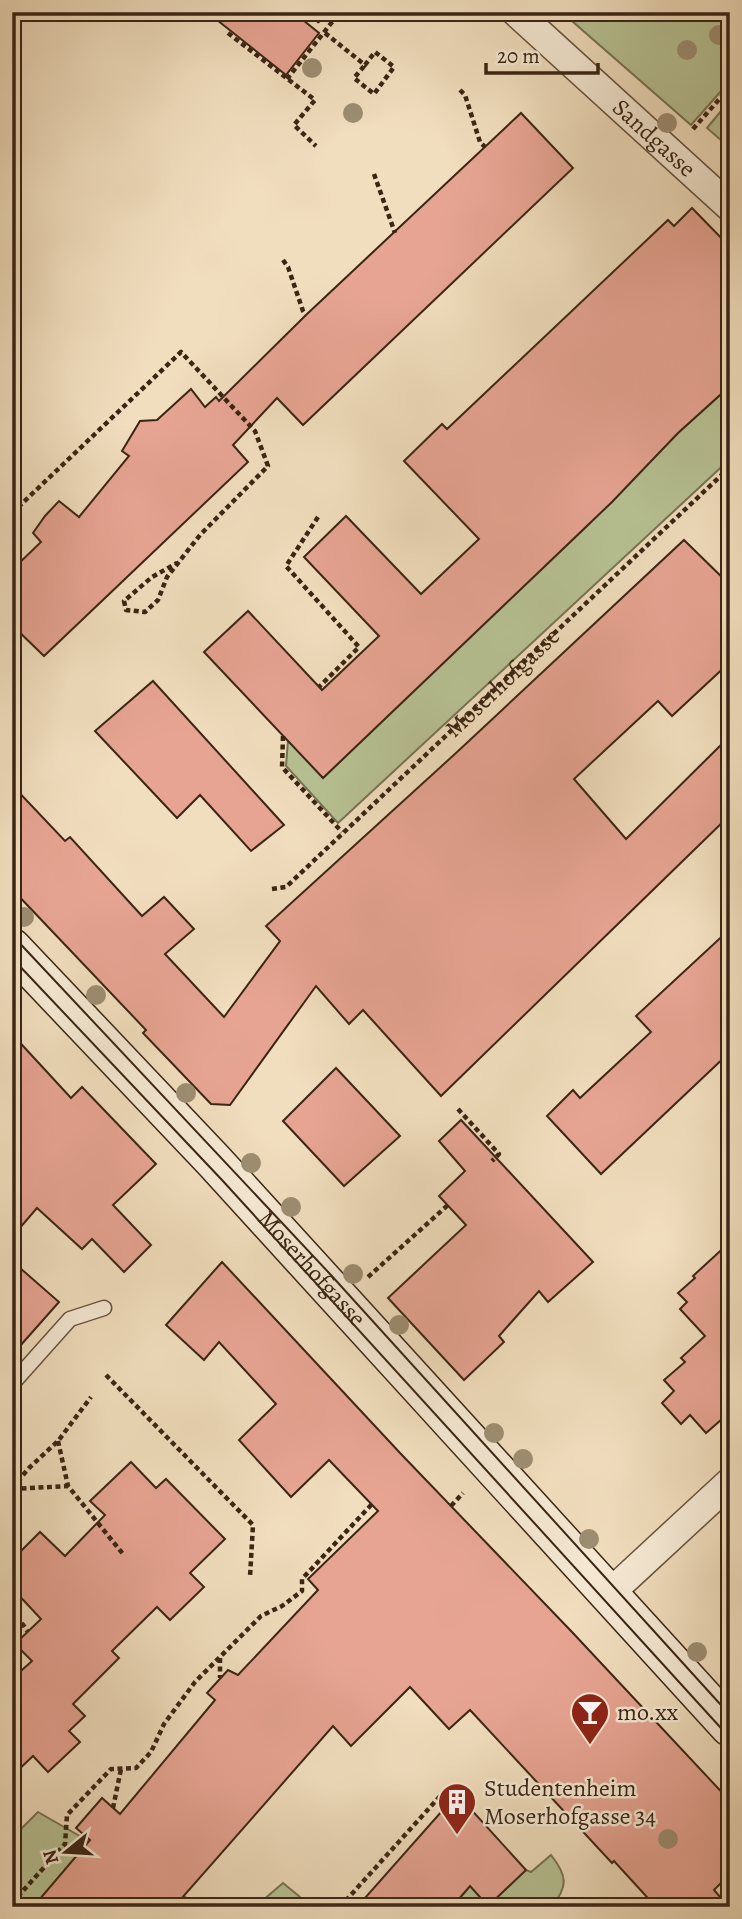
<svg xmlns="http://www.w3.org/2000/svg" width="742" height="1919" font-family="Alegreya,serif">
<rect width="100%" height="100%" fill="#f1debe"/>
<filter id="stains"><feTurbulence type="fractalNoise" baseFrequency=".00286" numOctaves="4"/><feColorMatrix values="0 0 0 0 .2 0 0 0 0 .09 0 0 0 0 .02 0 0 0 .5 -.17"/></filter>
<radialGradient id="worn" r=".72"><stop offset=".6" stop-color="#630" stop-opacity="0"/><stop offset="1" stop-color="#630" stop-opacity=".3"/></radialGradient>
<g fill="#b7c294" stroke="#787454" stroke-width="2">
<path d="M579 12 730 14V81L691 125 572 21Z"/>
<path d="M730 100V148L707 128Z"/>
<path d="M730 386V459L338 823 286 766 288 740 324 777 586 527 678 433Z"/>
<path d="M38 1812 187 1898 195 1907H12V1838Z"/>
<path d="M551 1855C567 1875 569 1887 551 1907H452L470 1886 489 1905 526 1870 531 1872Z"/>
<path d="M283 1883 300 1897 294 1907H255Z"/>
</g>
<g fill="#e7a493" stroke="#3a2513" stroke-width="2">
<path d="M207 12H293L319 33 286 75Z"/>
<path d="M521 113 573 168 303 425 277 398 233 445 248 462 44 656 12 625V570L41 542 33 533 45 516 59 501 79 517 129 456 122 451 140 421 157 420 191 389 205 407 216 397 219 401 306 315Z"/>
<path d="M692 208 730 247V386L678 433 612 502 323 778 204 652 248 611 322 690 379 636 304 557 346 516 421 594 479 539 404 461 442 424 447 429 668 220 674 226Z"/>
<path d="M684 540 730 585V662L672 716 658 701 574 779 626 839 730 736V815L441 1096 363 1010 349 1024 316 986 230 1105 211 1104 143 1033 146 1030 12 889V785L65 841 70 837 142 916 164 897 194 929 165 954 224 1017 280 941 266 926 456 753Z"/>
<path d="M153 681 284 825 251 851 200 795 177 818 95 731Z"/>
<path d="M730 929V1052L601 1174 547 1116 573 1090 580 1098 651 1032 636 1016Z"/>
<path d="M12 1034 71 1098 82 1087 156 1164 113 1205 151 1245 124 1272 92 1239 82 1249 37 1208 12 1237Z"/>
<path d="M336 1068 400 1136 344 1186 283 1121Z"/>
<path d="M461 1120 593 1262 548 1302 539 1291 499 1336 504 1342 464 1380 388 1298 466 1225 439 1196 465 1171 439 1141Z"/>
<path d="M730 1242V1412L706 1433 690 1415 681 1424 662 1403 674 1391 664 1380 685 1362 681 1358 705 1336 680 1309 687 1302 678 1293 695 1278 693 1276Z"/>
<path d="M12 1261 59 1302 12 1355Z"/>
<path d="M222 1262 401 1454 572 1632 730 1801V1874L714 1890 729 1907H656L614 1861 612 1863 470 1710 449 1729 410 1687 351 1746 333 1726 174 1907H33L90 1840 76 1828 102 1798 120 1814 215 1700 207 1693 228 1670 238 1675 318 1590 308 1579 378 1511 329 1460 291 1497 239 1440 276 1404 219 1342 204 1360 166 1325Z"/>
<path d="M131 1462 156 1488 166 1479 225 1539 190 1573 204 1587 170 1620 157 1607 112 1651 119 1658 73 1704 85 1716 69 1731 80 1742 48 1772 33 1756 12 1776V1679L32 1661 15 1644 41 1619 12 1588V1560L40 1532 65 1556 105 1515 90 1501Z"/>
<path d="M457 1794 526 1870 488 1906 470 1886 452 1907H357Z"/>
</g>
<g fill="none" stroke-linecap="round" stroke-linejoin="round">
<defs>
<path id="lane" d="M12 1384 70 1319 104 1308"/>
<g id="street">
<path id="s2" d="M516 12 730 207"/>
<path d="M609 1594 730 1482"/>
</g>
<g id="secondary">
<path id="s3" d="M12 948 214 1161 730 1727"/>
</g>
</defs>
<use href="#lane" stroke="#68533e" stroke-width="17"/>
<use href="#street" stroke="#68533e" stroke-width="31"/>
<use href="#secondary" stroke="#3a2513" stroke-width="41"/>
<g stroke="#3a2513" stroke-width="4.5" stroke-dasharray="5 3.5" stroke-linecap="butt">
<path d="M311 16 318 21 325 12"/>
<path d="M228 33 315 100 294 125 316 146"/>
<path d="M325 33 365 65 375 52 394 67 374 94 354 78 365 65"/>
<path d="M287 79 340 12"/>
<path d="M460 90 465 95 480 142 485 147"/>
<path d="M693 129 730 87"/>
<path d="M374 174 395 233"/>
<path d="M283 260 288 267 303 311 306 315"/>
<path d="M12 513 181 352 255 431 268 466 200 535 167 577 158 600 145 612 126 610 124 601 152 577 177 563"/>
<path d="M318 517 286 566 359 647 319 687"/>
<path d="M283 736 282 767 342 832"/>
<path id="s1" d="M272 889 286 887 730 467"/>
<path d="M458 1109 499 1154 492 1161"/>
<path d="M368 1277 448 1205"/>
<path d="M106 1375 253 1525 250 1577"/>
<path d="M58 1441 68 1486 123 1554"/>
<path d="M12 1488 29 1468 58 1441 91 1397"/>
<path d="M13 1489 68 1486"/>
<path d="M451 1506 463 1493"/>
<path d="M12 1609 28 1632"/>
<path d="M220 1658V1678"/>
<path d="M113 1808 121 1769"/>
<path d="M310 1901 316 1907"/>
<path d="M12 1903 65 1844 67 1815 111 1769 136 1768 151 1752 164 1724 195 1682 261 1616 282 1606 302 1591V1579L372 1504"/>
<path d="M340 1907 442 1794 449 1802"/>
</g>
<use href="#lane" stroke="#f6ead5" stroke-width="14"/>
<use href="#street" stroke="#f6ead5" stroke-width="28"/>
<use href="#secondary" stroke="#f6ead5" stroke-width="38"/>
<g stroke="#3a2513" stroke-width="2">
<path d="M12 935 330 1274 730 1715"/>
<path d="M12 958 222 1180 730 1738"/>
</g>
</g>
<g fill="#9d8e72">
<circle cx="719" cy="35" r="10"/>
<circle cx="687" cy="50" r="10"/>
<circle cx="312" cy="68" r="10"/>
<circle cx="353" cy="113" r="10"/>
<circle cx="667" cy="123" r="10"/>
<circle cx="24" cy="917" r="10"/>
<circle cx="96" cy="995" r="10"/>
<circle cx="186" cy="1093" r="10"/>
<circle cx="251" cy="1163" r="10"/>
<circle cx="291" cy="1207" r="10"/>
<circle cx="353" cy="1274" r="10"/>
<circle cx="399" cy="1325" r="10"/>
<circle cx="494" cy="1433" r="10"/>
<circle cx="523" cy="1459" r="10"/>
<circle cx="589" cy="1539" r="10"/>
<circle cx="697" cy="1652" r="10"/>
<circle cx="668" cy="1839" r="10"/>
</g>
<defs>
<symbol id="bar-pin" viewBox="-11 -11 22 30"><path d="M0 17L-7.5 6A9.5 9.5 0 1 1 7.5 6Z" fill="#8f2418" stroke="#f6ead5"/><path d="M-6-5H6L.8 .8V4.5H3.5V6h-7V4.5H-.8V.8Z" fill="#fff"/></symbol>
<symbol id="building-pin" viewBox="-11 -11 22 30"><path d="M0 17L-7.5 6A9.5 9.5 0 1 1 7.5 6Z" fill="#8f2418" stroke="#f6ead5"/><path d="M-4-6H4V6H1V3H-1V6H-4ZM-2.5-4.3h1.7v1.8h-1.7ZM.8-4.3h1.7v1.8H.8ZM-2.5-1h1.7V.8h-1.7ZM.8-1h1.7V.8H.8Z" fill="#fff"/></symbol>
</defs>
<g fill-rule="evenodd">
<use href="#bar-pin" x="568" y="1690" width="44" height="60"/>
<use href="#building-pin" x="435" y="1780" width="44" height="60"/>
</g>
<g text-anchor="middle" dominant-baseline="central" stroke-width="5" stroke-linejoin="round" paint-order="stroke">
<g font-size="24" fill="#3a2513" stroke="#f6ead5">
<text stroke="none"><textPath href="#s2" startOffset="187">Sandgasse</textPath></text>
<text stroke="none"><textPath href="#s1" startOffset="312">Moserhofgasse</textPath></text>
<text stroke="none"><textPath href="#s3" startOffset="439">Moserhofgasse</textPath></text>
</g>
<g font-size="24" fill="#3a2513" stroke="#f6ead5" text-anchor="start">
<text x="617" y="1712">mo.xx</text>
<text x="484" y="1788">Studentenheim<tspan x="484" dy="28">Moserhofgasse 34</tspan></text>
</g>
</g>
<rect width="742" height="1919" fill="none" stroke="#f1debe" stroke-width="42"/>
<rect x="14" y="14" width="714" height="1891" fill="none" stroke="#3a2513" stroke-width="3.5"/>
<rect x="21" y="21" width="700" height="1877" fill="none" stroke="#3a2513" stroke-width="2"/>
<g transform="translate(66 1852) rotate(252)" stroke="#f6ead5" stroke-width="5" paint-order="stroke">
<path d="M0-5L12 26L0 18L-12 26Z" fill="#3a2513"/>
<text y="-10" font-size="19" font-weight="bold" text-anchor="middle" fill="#3a2513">N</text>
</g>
<path d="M486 63v10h112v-10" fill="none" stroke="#3a2513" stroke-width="3.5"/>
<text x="497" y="63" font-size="21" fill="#3a2513" stroke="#f6ead5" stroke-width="5" paint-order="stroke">20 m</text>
<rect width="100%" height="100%" filter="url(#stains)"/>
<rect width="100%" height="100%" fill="url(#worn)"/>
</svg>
